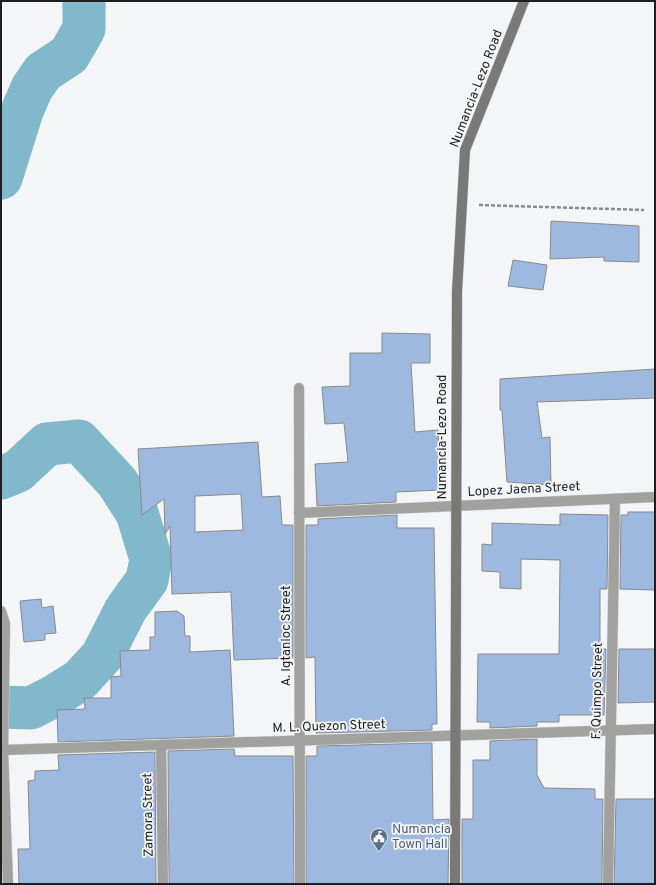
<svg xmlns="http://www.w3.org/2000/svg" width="656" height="885" font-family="Overpass,sans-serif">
<rect width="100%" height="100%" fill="#f4f5f6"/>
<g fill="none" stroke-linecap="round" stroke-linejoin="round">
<g stroke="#81b8cb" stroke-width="43">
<path d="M1 178 22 111 32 88 43 72 69 55 84 29V1"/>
<path d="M1 478 18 471 47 444 79 441 117 482 137 513 151 559 147 580 126 609 102 656 80 680 56 695 31 708 1 707"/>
</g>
</g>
<g fill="#9db9df" stroke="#898a8b" fill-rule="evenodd">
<path d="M551 221 639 226V262L604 261V257L550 259Z"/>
<path d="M513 260 547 265 543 290 508 286Z"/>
<path d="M382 333 430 334V363H411L415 432 438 430 441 490 396 492V502L317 506 315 464 348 462 344 423 325 424 322 387 350 386V353H382Z"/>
<path d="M655 369V398L537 402 542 438 550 437 551 485 507 482 502 410H500V379Z"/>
<path d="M258 442 262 497 280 496 282 525H293V658L234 660 231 592 172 594 170 526 165 534 164 499 142 515 138 449ZM241 494 243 530 195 532V496Z"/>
<path d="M628 512H655V590L620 589 621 515H628Z"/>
<path d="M560 514 608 515 607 589H600V649H606L604 715H559V722H537V726L490 728V722H477L478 654H559L560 560 521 559V589L500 588V572L482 571V544L492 545V523L560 525Z"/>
<path d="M397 515V528H434L437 724H432V730L316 733 315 657 306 658V525H318V519Z"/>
<path d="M41 599 42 608 53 606 56 633 45 634V640L24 642 20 601Z"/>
<path d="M177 611 184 616 185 636H190V652L230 650 234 736 58 742 57 710 85 709 84 698H111V677L121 676 120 651 150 650V637H155V612Z"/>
<path d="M619 649H655V702L618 703Z"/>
<path d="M537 739V775L544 788 595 789V799H603L602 884H462V819H473V760H490V741Z"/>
<path d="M432 743 433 820 449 819 448 884H306V756H317V746Z"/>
<path d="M234 749 235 756H293L294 884H169L168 751Z"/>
<path d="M155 752 156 884H19L18 849H30L28 781 35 780V771L59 770 58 755Z"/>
<path d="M616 799H655V884H614Z"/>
</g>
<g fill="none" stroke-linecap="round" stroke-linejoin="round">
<defs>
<g id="minor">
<path d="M299 388 300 884"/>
<path d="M299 513 655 497"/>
<path d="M1 611 5 624 3 750 8 884"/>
<path d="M161 745 163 884"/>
<path d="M3 750 655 729"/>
<path d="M608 884 615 499"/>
</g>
<path id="secondary" d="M455 884 457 292 465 150 524 1"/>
</defs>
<use href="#minor" stroke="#cececf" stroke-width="11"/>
<use href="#secondary" stroke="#cececf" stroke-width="11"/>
<path stroke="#8a8b8c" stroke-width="2.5" stroke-dasharray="4 2" stroke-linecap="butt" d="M479 205 644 210"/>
<use href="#minor" stroke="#a1a1a0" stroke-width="10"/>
<use href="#secondary" stroke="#797978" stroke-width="10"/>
</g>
<defs>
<symbol id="civic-pin" viewBox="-11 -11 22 30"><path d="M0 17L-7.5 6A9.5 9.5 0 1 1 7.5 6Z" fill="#5c6f8a" stroke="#f4f5f6"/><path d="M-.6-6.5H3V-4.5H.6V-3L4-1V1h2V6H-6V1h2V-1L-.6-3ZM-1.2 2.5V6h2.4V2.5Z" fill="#fff"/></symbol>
</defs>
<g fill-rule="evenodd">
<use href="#civic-pin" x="369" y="827" width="20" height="27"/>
</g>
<g text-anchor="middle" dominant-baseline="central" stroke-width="3.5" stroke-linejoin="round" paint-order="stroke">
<g font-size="13" fill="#1f1f20" stroke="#f4f5f6">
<text transform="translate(477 89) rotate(-69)">Numancia-Lezo Road</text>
<text transform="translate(443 437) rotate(-90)">Numancia-Lezo Road</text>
<text transform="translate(524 490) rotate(-3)">Lopez Jaena Street</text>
<text transform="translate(287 636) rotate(-90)">A. Igtanloc Street</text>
<text transform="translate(598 691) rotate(-89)">F. Quimpo Street</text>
<text transform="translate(329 727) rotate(-2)">M. L. Quezon Street</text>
<text transform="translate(149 815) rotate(-91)">Zamora Street</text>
</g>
<g font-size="13" fill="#4e5e75" stroke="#f4f5f6" text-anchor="start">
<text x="392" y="830">Numancia<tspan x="392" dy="15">Town Hall</tspan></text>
</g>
</g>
<rect width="656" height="885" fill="none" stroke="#1f1f20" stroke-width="4"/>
</svg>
